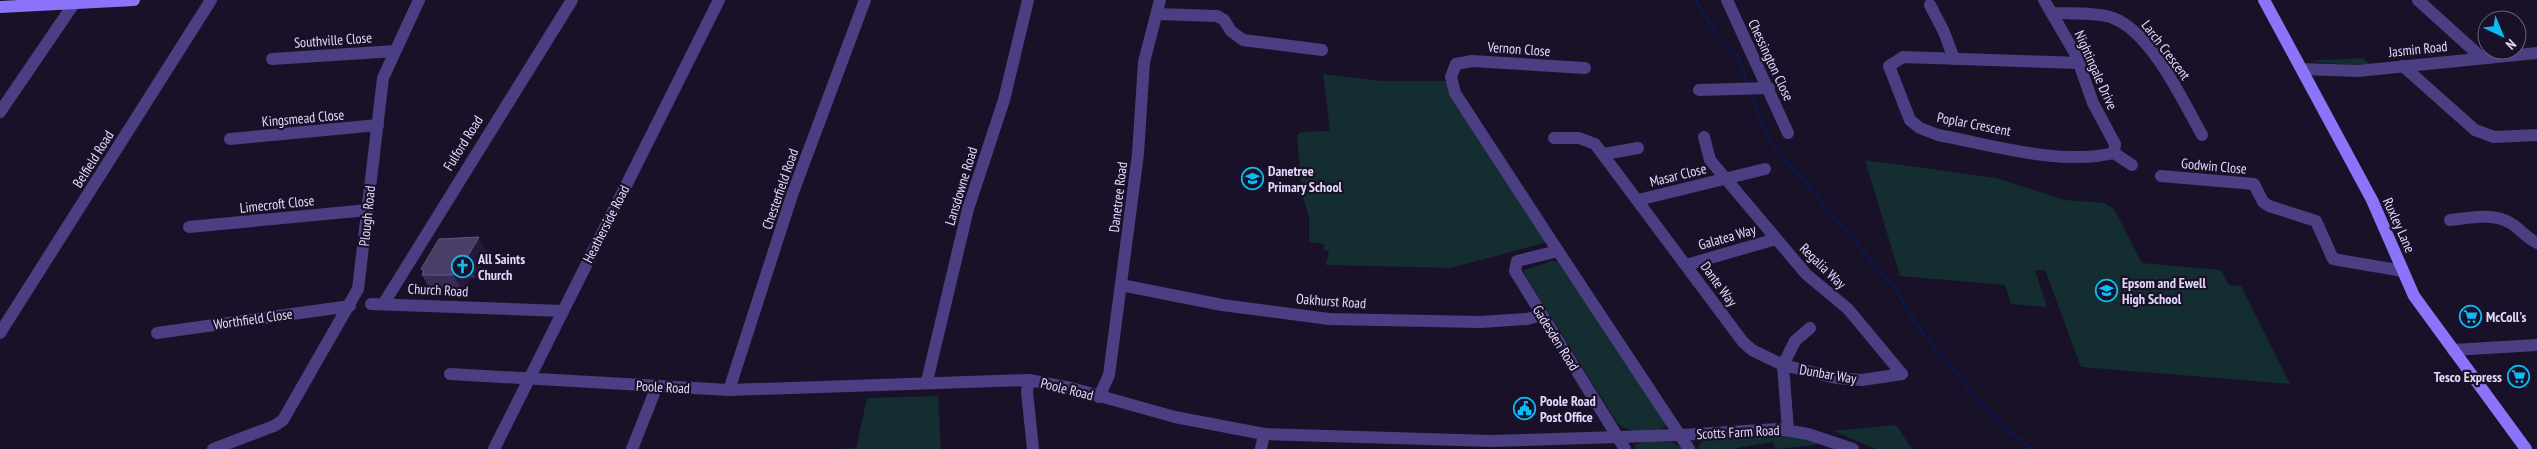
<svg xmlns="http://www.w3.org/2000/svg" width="2537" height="449" font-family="'PT Sans Narrow',sans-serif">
<rect width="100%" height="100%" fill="#181127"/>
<g fill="#142d30">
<path d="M2363 58 2369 64 2352 65 2305 61Z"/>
<path d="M1323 74 1382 81H1449L1548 242 1451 268 1326 265 1329 251 1323 250 1324 244 1309 242V217L1302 194 1297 135 1301 132 1330 131Z"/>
<path d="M1865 160 1996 178 2065 200 2105 203 2114 209 2142 263 2221 270 2229 285 2241 286 2290 384 2081 367 2045 270H2035L2047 307 2011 304 2005 285 1900 276Z"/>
<path d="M1552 261 1558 262 1667 423C1661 438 1628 433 1618 424L1525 275 1524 270Z"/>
<path d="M938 396 941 449H837L856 448 867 398Z"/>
<path d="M1896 425 1912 449H1876L1833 431Z"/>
<path d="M1776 433 1818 442 1816 445 1776 449 1772 442 1732 449H1698L1701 442 1707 438Z"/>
<path d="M1641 442H1671L1684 449H1635V445Z"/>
</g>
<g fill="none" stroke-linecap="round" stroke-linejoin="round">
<g stroke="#0d1944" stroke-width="3">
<path d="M1696 0 1717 34 1737 55 1748 86"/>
<path d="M1750 92 1769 140 1893 286 1924 335 1958 373 1969 390 2007 429 2031 449"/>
</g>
<g stroke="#4b3e83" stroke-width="12">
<path d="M1727 0 1788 133"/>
<path d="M2044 0 2076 55 2093 103 2115 144 2114 153"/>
<path d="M2418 0 2482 58"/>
<path d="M1930 5 1944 32 1954 59"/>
<path d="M2052 13C2069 14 2098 12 2113 18 2151 32 2183 101 2202 135"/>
<path d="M1157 14 1217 16 1224 20 1231 31 1243 40 1322 50"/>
<path d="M272 59 395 51"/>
<path d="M2080 63 1903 57 1889 66 1910 120 1920 128 1938 135C1992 145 2060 166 2114 153"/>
<path d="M2403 66 2475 130 2494 137 2537 135"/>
<path d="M2302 69 2358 71 2537 53"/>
<path d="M1699 90 1769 88"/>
<path d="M0 112 73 5"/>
<path d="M1704 137 1710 160 1806 274 1848 309 1902 374"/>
<path d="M1554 138H1579L1595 144 1743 342 1752 350 1783 365 1788 430"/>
<path d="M230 139 378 125"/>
<path d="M2114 153 2132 165"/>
<path d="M1604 154 1638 148"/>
<path d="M2161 176 2254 184 2263 202 2269 206 2316 221 2333 259 2403 271"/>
<path d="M1638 200 1765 169"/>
<path d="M2450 220C2470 218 2493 212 2512 224 2521 230 2527 238 2537 243"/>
<path d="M189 227 368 210"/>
<path d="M1558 251 1455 93 1451 77 1456 64 1472 61 1585 68"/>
<path d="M1686 265 1776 239"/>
<path d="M1121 285 1222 305 1329 319 1480 322 1527 319 1542 315"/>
<path d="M384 303 572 0"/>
<path d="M371 304 563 311"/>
<path d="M1810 328 1795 341 1783 365 1836 378 1862 380 1902 374"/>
<path d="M0 333 211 0"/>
<path d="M157 333 350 306"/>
<path d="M2453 350 2537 345"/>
<path d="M450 374 729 390 1029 380 1071 388 1175 417 1264 434 1491 441 1680 435 1778 429 1808 434 1853 449"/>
<path d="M1029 380 1027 392 1033 449"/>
<path d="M927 381 968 209 1004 100 1028 0"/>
<path d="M729 390 792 195 865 0"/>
<path d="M1099 397 1109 375 1138 154 1144 62 1160 0"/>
<path d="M213 449 274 426 283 420 358 289 383 78 419 0"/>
<path d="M494 449 719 0"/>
<path d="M632 449 657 386"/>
<path d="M1261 449 1264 434"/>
<path d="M1625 449 1515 271 1517 261 1558 251 1689 449"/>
</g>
<g stroke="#8b74f9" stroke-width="12">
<path d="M2264 0 2372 200 2414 296 2526 449"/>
<path d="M0 7 134 0"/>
</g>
</g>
<path fill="#392b54" d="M488 254 475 278H471L463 292H432L422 275 423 272 421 269Z"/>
<g fill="#24193a">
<path d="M479 237 488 254 475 278 465 261Z"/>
<path d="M461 261 471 278 463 292 453 275Z"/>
</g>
<path fill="#4b3e66" stroke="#63567e" d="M479 237 465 261H461L453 275H422L424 271 421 269 439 239Z"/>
<defs>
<symbol id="school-ring" viewBox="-11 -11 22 22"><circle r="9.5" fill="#181127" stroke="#0dbbf4" stroke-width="1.5"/><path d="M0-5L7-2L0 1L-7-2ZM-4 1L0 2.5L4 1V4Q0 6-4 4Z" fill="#0dbbf4"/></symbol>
<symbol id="church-ring" viewBox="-11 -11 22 22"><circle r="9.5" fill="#181127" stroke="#0dbbf4" stroke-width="1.5"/><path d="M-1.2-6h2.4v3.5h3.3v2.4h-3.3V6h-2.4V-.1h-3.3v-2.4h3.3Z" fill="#0dbbf4"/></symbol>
<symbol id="supermarket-ring" viewBox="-11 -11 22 22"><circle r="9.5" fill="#181127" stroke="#0dbbf4" stroke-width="1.5"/><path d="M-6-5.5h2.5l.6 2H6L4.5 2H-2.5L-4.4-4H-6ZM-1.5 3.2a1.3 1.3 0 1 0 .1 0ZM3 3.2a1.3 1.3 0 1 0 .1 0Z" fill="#0dbbf4"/></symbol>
<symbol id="civic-ring" viewBox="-11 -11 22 22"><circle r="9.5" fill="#181127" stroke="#0dbbf4" stroke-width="1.5"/><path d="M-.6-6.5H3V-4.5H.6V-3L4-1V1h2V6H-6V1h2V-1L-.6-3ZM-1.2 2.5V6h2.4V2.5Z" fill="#0dbbf4"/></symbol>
</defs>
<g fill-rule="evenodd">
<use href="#school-ring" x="1240" y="166" width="25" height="25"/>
<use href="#church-ring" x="450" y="254" width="25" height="25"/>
<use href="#school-ring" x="2094" y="278" width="25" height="25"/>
<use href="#supermarket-ring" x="2458" y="304" width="25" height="25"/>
<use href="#supermarket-ring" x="2506" y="364" width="25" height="25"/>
<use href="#civic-ring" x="1512" y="396" width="25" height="25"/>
</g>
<g text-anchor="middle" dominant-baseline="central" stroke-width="4.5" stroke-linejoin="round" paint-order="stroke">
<g font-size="14" fill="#e2d8fd" stroke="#181127">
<text transform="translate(333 40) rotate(-4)">Southville Close</text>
<text transform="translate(1519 49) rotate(4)">Vernon Close</text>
<text transform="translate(2418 49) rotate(-6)">Jasmin Road</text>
<text transform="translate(2166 50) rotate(53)">Larch Crescent</text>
<text transform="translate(1771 60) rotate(65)">Chessington Close</text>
<text transform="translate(2096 70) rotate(66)">Nightingale Drive</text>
<text transform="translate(303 118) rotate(-5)">Kingsmead Close</text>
<text transform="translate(1974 124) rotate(11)">Poplar Crescent</text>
<text transform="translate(463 143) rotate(-58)">Fulford Road</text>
<text transform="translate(93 159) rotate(-58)">Belfield Road</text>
<text transform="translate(2214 166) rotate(5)">Godwin Close</text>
<text transform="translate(1678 175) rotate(-14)">Masar Close</text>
<text transform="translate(961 186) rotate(-73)">Lansdowne Road</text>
<text transform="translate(780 189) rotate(-71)">Chesterfield Road</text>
<text transform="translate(1118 197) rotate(-83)">Danetree Road</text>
<text transform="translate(277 204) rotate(-6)">Limecroft Close</text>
<text transform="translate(367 216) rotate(-84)">Plough Road</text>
<text transform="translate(606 224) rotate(-63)">Heatherside Road</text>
<text transform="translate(2399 225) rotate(66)">Ruxley Lane</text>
<text transform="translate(1727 237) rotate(-16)">Galatea Way</text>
<text transform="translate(1823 266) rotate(44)">Regalia Way</text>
<text transform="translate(1719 284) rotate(54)">Dante Way</text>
<text transform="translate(438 290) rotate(3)">Church Road</text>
<text transform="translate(1331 301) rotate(4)">Oakhurst Road</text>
<text transform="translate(253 319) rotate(-8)">Worthfield Close</text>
<text transform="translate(1556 338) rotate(58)">Gadesden Road</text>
<text transform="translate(1828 374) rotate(10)">Dunbar Way</text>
<text transform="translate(663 387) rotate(3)">Poole Road</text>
<text transform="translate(1067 389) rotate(14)">Poole Road</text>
<text transform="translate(1738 432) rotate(-3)">Scotts Farm Road</text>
</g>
<g font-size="14" font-weight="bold" fill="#e2d8fd" stroke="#181127" text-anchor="start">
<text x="1268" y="171">Danetree<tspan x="1268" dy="16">Primary School</tspan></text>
<text x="478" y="259">All Saints<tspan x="478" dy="16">Church</tspan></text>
<text x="2122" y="283">Epsom and Ewell<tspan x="2122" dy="16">High School</tspan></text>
<text x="2486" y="317">McColl's</text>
<text x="2502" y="377" text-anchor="end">Tesco Express</text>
<text x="1540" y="401">Poole Road<tspan x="1540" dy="16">Post Office</tspan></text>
</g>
</g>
<g transform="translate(2502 35) rotate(136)"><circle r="24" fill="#181127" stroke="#69617d"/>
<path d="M0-4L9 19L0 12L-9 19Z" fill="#0dbbf4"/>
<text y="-8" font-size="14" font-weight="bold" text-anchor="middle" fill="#e2d8fd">N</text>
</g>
</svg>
